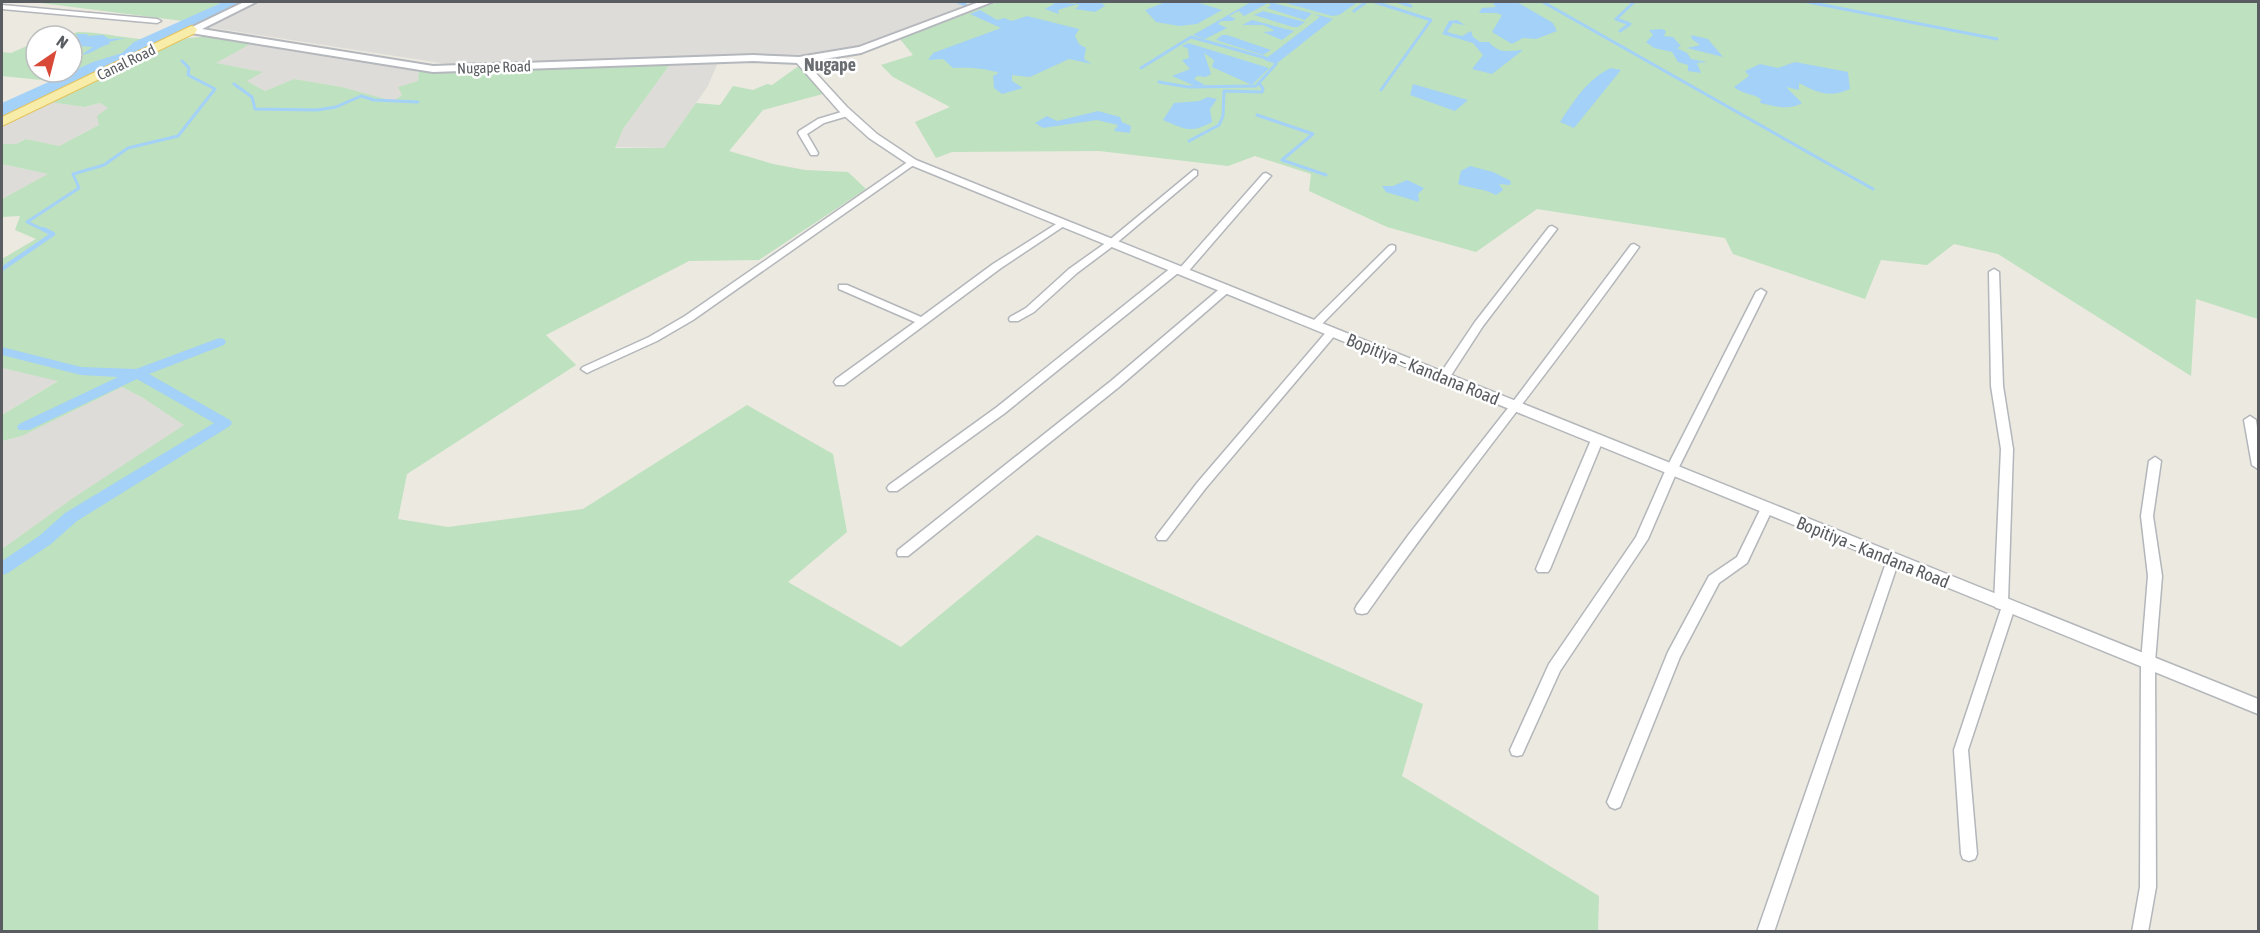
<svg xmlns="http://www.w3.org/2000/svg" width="2260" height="933" font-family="'Asap Condensed',sans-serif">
<rect width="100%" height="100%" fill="#ebe9e0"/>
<g fill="#dedcd8">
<path d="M260 2H956L963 6 873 43 816 54 447 64 207 27Z"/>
<path d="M252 43 419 70 418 81 399 87 402 95 393 101 342 87 294 79 265 91 246 81 262 72 215 63Z"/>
<path d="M718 62 708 86 664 148 614 147 623 129 671 63Z"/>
<path d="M50 102 84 107 100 103 109 108 99 125 59 146 26 139 16 144H2V125Z"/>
<path d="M2 164 49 174 2 199Z"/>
<path d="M2 368 59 380 2 415Z"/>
<path d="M122 387 143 398 185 425 73 498 2 549V441L22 436Z"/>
</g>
<g fill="#bee1bf">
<path d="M33 2H223L183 21Z"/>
<path d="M997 2H2258V319L2196 299 2191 376 1998 254 1954 244 1927 265 1881 260 1865 299 1733 254 1725 238 1537 209 1476 252 1387 227 1309 191 1311 174 1255 156 1228 166 1099 151 952 152 936 158 915 122 950 107 893 77 881 65 913 55 900 39Z"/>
<path d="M77 32C99 32 119 37 141 39L122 53 72 71V36H69Z"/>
<path d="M214 36 252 43 216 63 263 72 247 81 265 91 294 79 342 87 393 101 402 95 398 87 418 81 419 70 476 71 671 63 623 129 615 148H664L696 103 720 105 733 86 753 90 767 84 772 85 800 65 823 94 763 110 729 151 773 164 805 170 848 172 866 189 759 260 689 261 546 335 576 365 407 474 398 519 448 527 583 509 747 405 833 454 847 532 788 582 901 647 1037 535 1423 704 1402 776 1599 896 1598 931H2V549L73 498 184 425 143 398 122 387 22 436 2 441V415L58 381 2 368V259L36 239 15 230 20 216 2 217V199L48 174 2 164V144H16L26 139 59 146 99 125 97 116 108 108 100 103 84 107 50 102 173 43 188 38Z"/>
<path d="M36 42V72H71L51 81 2 76V52L11 53Z"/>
</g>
<g fill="#a4d1f7">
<path d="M223 2H247L2 118V103L93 62 122 53 134 42Z"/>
<path d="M1054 2 1077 4 1074 2H1101L1105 6 1095 12 1075 9 1079 6 1078 4 1058 10 1059 14 1045 9 1054 4Z"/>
<path d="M1166 2H1196L1222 10 1197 24 1179 26 1156 22 1145 10Z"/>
<path d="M1251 2H1270L1333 19 1276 64 1264 60 1320 17 1312 13 1305 20 1267 8 1271 5 1268 3 1244 16 1239 11 1229 16 1236 19 1232 21H1221L1218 24 1227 28 1205 39 1193 35Z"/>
<path d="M1282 2H1358L1339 15 1332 16Z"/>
<path d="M1492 2H1517L1553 23 1557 31 1536 39 1523 38 1512 44 1492 32 1502 15 1496 13H1479L1482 8 1496 7Z"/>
<path d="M980 10 997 20 1004 18 1012 21 1027 16 1079 29 1075 36 1079 44 1086 48 1084 59 1092 64 1069 59 1030 77 1012 75V81L1023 88 1002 94 994 88 993 76 999 73C987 68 966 67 953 68L943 59 928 60 933 53 1001 28 970 14Z"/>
<path d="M1263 11 1305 22 1298 27H1293L1254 15Z"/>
<path d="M1252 20 1294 31 1282 40 1263 32 1274 31 1272 29 1263 25H1242Z"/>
<path d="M1457 20 1465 25 1453 23 1447 32 1462 36 1471 31 1473 37 1480 42H1489C1499 54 1508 51 1523 50L1492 74 1472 69 1483 55 1473 43 1442 34 1449 21Z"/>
<path d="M1662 29 1666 31 1664 36 1673 37 1681 46 1677 48 1687 53 1691 59 1707 62 1697 63 1701 73 1688 71V65L1678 62 1672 52 1654 48 1646 42 1653 35 1649 30Z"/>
<path d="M76 34H88L87 36 103 35 109 39 125 38 109 42 110 44C99 46 93 54 81 55L93 47 80 46 72 48 75 45 72 44V41L78 37Z"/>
<path d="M1222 35H1227L1271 50 1263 55 1216 40Z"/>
<path d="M1691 35 1708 39 1723 57 1687 48 1700 45 1692 39Z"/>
<path d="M1188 43 1269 68 1252 85 1212 67 1214 60 1204 53 1211 74 1206 77 1197 76 1194 79 1205 85 1195 86 1172 76 1190 69 1182 60 1189 58 1188 49 1182 46Z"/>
<path d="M1795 62 1848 72 1850 89C1831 98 1817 93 1799 83V90L1786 87 1802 103C1789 111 1774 106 1760 103L1761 99C1751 93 1742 94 1734 87L1749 76 1745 71 1760 64 1778 68Z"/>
<path d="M1611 68 1621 70 1574 128 1560 122C1574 101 1587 79 1611 68Z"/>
<path d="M1413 84 1468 100 1455 111 1410 95Z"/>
<path d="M1208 97 1217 99 1210 109 1212 122C1190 134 1185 129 1163 120L1174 103 1199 101Z"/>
<path d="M1098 111 1120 117 1122 122 1131 126 1130 133 1114 131 1118 125 1097 120 1043 128 1035 123 1047 116 1057 121Z"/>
<path d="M1470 166 1493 172 1511 181 1510 185 1499 184 1503 190 1496 195C1483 188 1471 189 1458 184L1461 171Z"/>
<path d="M1407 180 1424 188 1418 194 1419 202 1386 192 1382 186H1393Z"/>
</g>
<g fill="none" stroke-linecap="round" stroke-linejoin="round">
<g stroke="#a4d1f7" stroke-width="3">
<path d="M958 2 966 5"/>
<path d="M1375 2 1431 20 1381 90"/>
<path d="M1399 2 1411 6"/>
<path d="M1543 2 1873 189"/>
<path d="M1808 2 1997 39"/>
<path d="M1354 11 1366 2"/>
<path d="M1620 31 1630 24 1616 19 1634 2"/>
<path d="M1141 68 1191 37 1266 58"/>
<path d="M1159 82 1188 87 1256 86 1276 64"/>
<path d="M234 84 252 97 255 109 317 110 336 107 361 96 374 100 418 102"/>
<path d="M1257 115 1313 134 1282 160 1326 175"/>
<path d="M1189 141 1219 125 1223 116 1224 91 1262 92 1263 89 1259 83"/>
<path d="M46 231 27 222 79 188 73 174 104 165 128 148 178 136 215 89 188 75 189 68 182 61"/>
</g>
<path stroke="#a4d1f7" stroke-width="4.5" d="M2 269 53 234 43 229"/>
<path fill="#a4d1f7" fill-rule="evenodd" d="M219 338 224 339 226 342 224 345 149 374 230 420 232 423 230 426 77 521 51 544 8 573 2 575V561L39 536 65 513 214 423 137 379 29 430H19L17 427 19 424 118 377 81 375 2 355V347L81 367 136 369Z"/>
<defs>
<g id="minor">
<path d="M2 5 157 19 161 21 157 23 2 9Z"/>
<path d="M848 110 852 113 851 115 824 123 807 134 818 153 817 155H811L798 133 799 131 818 119Z"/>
<path d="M912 159 916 162 915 164 693 320 657 341 591 371 587 373 581 369 583 367 649 337 685 316Z"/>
<path d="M1194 170 1197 171V175L1113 246 1077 273 1034 312 1018 321H1010L1009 319 1010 317 1026 308 1069 269 1107 242Z"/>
<path d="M1266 173 1271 176 1269 178 1186 274 1178 273 1005 413 897 491H889L887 488 889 485 997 407 1172 267 1180 268 1263 174Z"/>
<path d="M1061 221 1066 224 1064 226 1001 268 844 385H836L834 382 836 379 915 322 839 289V285H847L921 317 993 264Z"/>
<path d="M1552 226 1557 229 1483 326 1448 380H1440L1438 377 1475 322 1549 227Z"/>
<path d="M1634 244 1639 247C1551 371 1454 488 1367 613L1362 614 1357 613 1355 609 1357 605 1410 533 1512 403 1631 245Z"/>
<path d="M1392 245 1395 246V250L1319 327H1311L1310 325 1311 323 1389 246Z"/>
<path d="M1994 269 1999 272 2003 386 2013 449 2008 602 2013 603 2015 607 1968 750 1977 854 1975 859 1969 861 1963 859 1961 854 1954 750 2001 609 1996 608 1994 604 2001 449 1991 386 1989 272Z"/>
<path d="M1227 285 1232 288 1231 290 1119 387 908 556H898L897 553 898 550 1111 381 1223 286Z"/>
<path d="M1761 289 1766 292 1678 469 1648 539 1560 671 1522 755 1517 756 1512 755 1510 750 1549 664 1636 537 1666 469 1756 292Z"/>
<path d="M1332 329 1337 332 1336 334 1205 489 1166 540H1158L1156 537 1158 534 1197 483 1328 330Z"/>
<path d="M2250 416 2256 420 2258 435V469L2252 465 2244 420Z"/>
<path d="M1597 436 1603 440 1550 569 1548 572H1538L1536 569 1591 440Z"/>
<path d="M2155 457 2161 461 2153 516 2162 576 2155 662 2156 887 2148 932H2132L2140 887 2141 662 2148 576 2141 516 2149 461Z"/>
<path d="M1767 504 1771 505 1773 508 1747 563 1719 583 1680 657 1620 807 1615 809 1610 807 1607 802 1668 652 1709 576 1737 557 1761 508 1763 505Z"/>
<path d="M1893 555 1898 557 1899 560 1774 932H1757L1887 560 1888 557Z"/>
</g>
<path id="tertiary" d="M796 58H802L847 107 877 134 916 160 2258 699V714L908 164 869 138 839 111 796 62Z"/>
<path id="secondary" d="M244 2H256L202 29 433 66 753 55 799 57 859 47 979 2H992L861 53 799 63 753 61 433 72 191 33 186 30Z"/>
<path id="primary" d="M191 26 195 27 197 30 195 33 2 126V117Z"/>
</defs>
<use href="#minor" stroke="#b3b6ba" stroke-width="3"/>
<use href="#tertiary" stroke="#b3b6ba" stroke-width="3"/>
<use href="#secondary" stroke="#b4b7bc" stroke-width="4"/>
<use href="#primary" stroke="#e4c360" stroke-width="2"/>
<use href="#minor" fill="#fff" fill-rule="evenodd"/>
<use href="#tertiary" fill="#fff" fill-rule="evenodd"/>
<use href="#secondary" fill="#fff" fill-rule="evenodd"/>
<use href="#primary" fill="#f7eda9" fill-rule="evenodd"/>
</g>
<g text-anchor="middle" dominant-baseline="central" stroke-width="5" stroke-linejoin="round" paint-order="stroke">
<g font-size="15" fill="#595c60" stroke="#fff">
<text transform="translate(126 62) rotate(-26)">Canal Road</text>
<text transform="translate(494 67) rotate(-2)">Nugape Road</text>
</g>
<g font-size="18" font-weight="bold" fill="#6a6e72" stroke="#fff">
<text x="830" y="64">Nugape</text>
</g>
<g font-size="18" fill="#595c60" stroke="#fff">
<text transform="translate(1423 369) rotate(22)">Bopitiya – Kandana Road</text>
<text transform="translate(1873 552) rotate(22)">Bopitiya – Kandana Road</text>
</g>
</g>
<rect width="2260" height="933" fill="none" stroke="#595c60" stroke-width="6"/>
<g transform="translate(54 54) rotate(35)"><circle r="28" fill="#ffffff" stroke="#bdbebf" stroke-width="1.5"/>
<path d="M0-4.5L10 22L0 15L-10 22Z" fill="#d94938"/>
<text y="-9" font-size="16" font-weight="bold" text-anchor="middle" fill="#595c60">N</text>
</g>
</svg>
